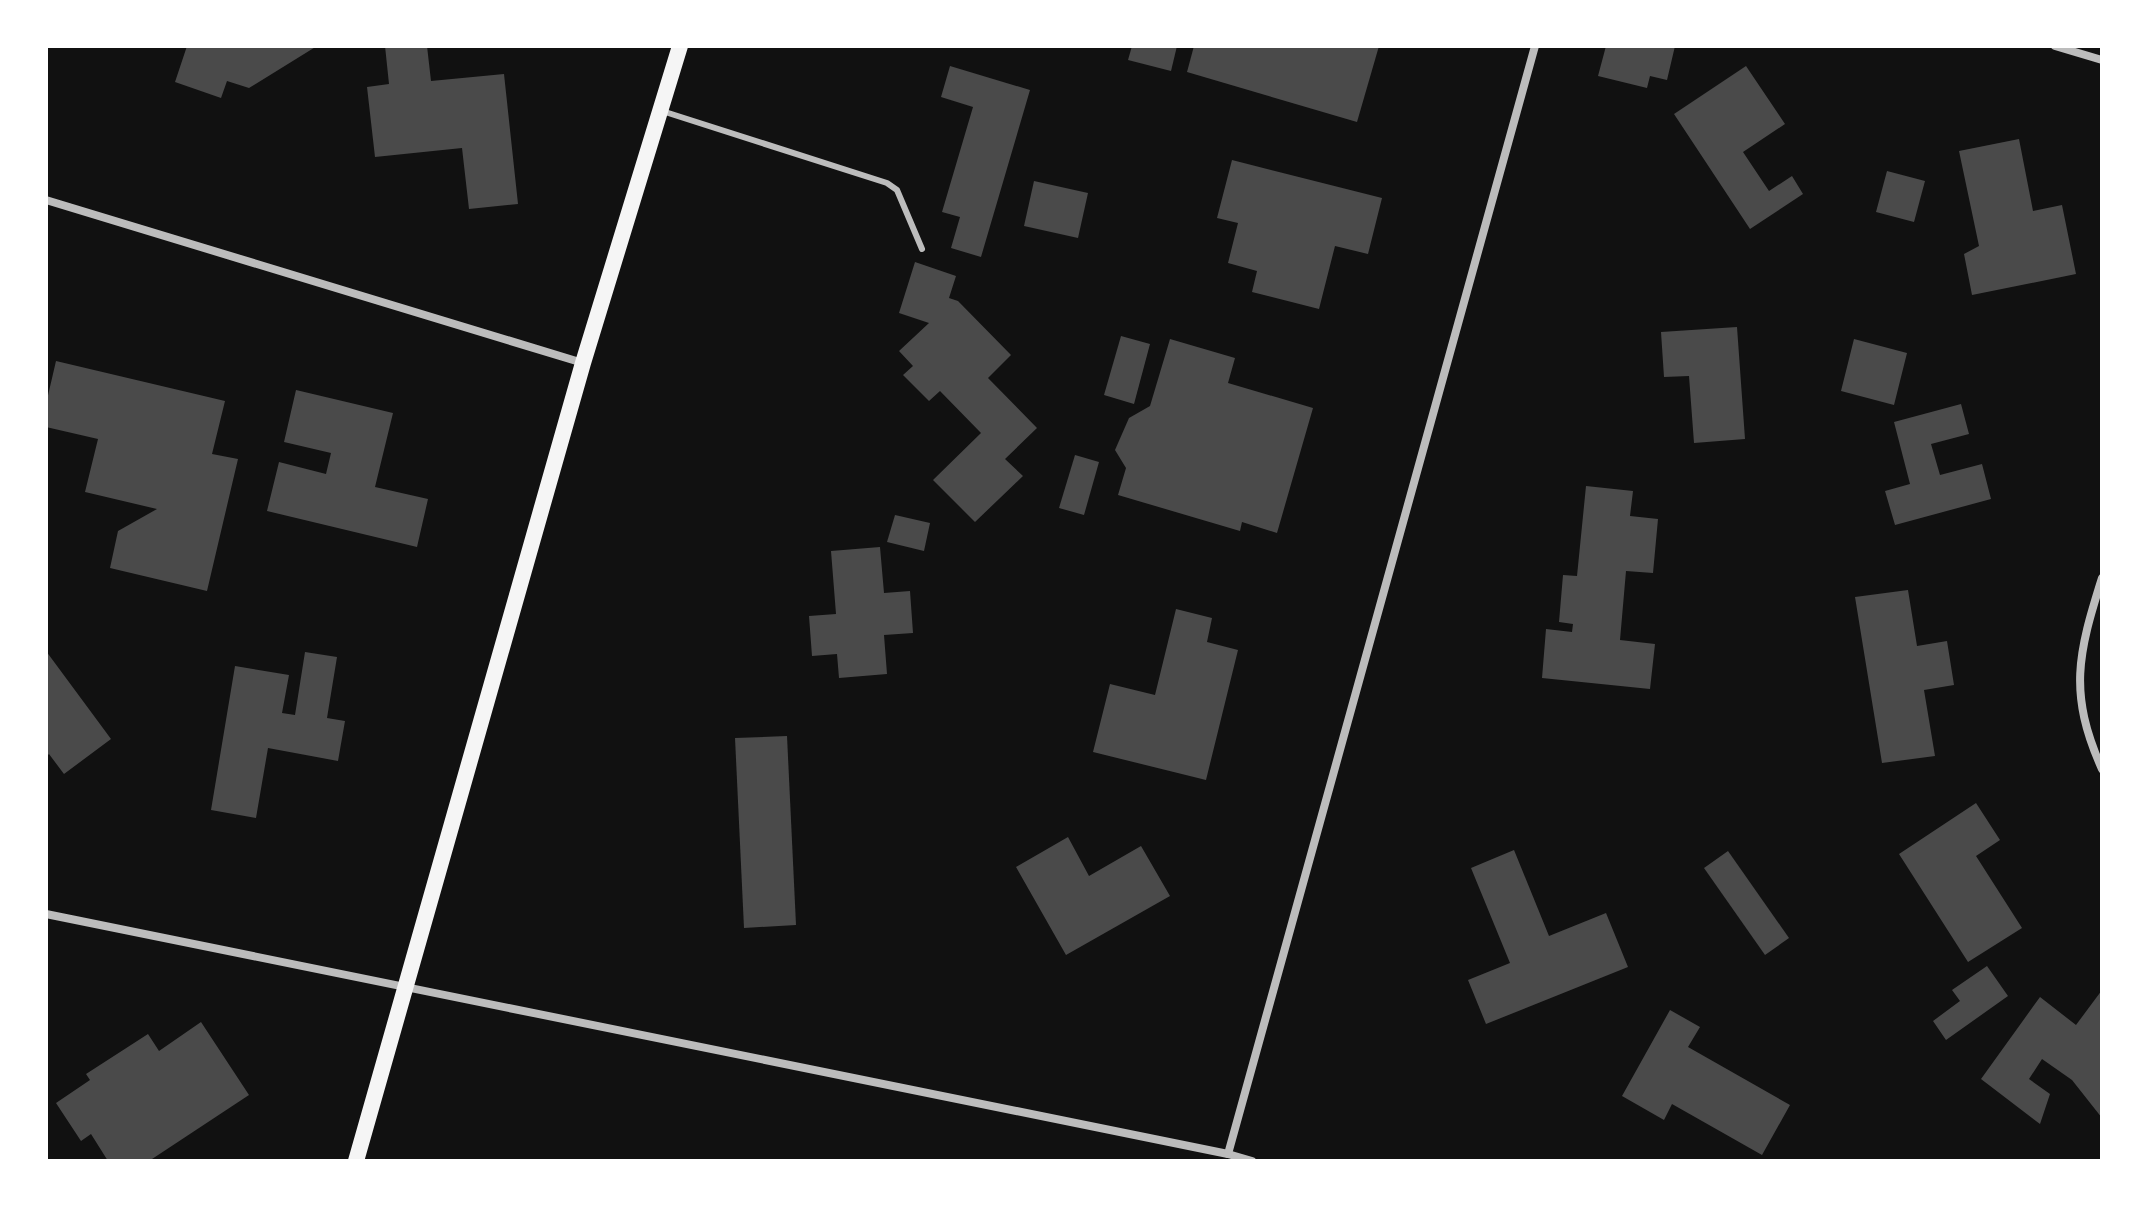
<svg xmlns="http://www.w3.org/2000/svg" width="2148" height="1207" font-family="'Work Sans',sans-serif">
<rect width="100%" height="100%" fill="#111"/>
<g fill="#4a4a4a">
<path d="M187 46H317L249 88 227 81 221 98 175 82Z"/>
<path d="M385 46H427L431 81 504 74 518 204 469 209 462 148 375 157 367 87 389 84Z"/>
<path d="M1132 46H1177L1171 71 1128 60Z"/>
<path d="M1194 46H1379L1357 122 1187 72Z"/>
<path d="M1606 46H1675L1667 80 1650 76 1647 88 1598 76Z"/>
<path d="M950 66 1030 90 981 257 951 248 960 217 942 212 973 107 941 97Z"/>
<path d="M1746 66 1785 124 1743 152 1769 191 1792 176 1803 194 1750 229 1674 114Z"/>
<path d="M2019 139 2033 211 2062 205 2076 274 1972 295 1964 254 1979 246 1959 151Z"/>
<path d="M1232 160 1382 198 1368 254 1335 246 1319 309 1252 292 1257 271 1228 263 1238 223 1217 218Z"/>
<path d="M1887 171 1925 181 1914 222 1876 212Z"/>
<path d="M1034 181 1088 193 1078 238 1024 226Z"/>
<path d="M915 262 956 276 949 298 958 301 1011 355 988 378 1037 428 1005 459 1023 476 975 522 933 480 981 433 940 391 929 401 903 375 913 366 899 351 929 323 899 313Z"/>
<path d="M1737 327 1745 439 1694 443 1689 376 1664 377 1661 332Z"/>
<path d="M1121 336 1150 344 1134 404 1104 395Z"/>
<path d="M1170 339 1235 358 1228 383 1313 408 1277 533 1242 522 1240 531 1118 495 1126 468 1115 450 1129 418 1150 406Z"/>
<path d="M1854 339 1907 353 1894 405 1841 391Z"/>
<path d="M56 361 225 401 212 454 238 459 207 591 110 568 118 531 157 509 85 492 98 439 46 427V404Z"/>
<path d="M296 390 393 413 375 487 428 499 417 547 267 511 279 462 326 474 331 453 284 442Z"/>
<path d="M1961 404 1969 434 1931 444 1940 475 1982 464 1991 499 1895 525 1885 491 1910 484 1894 422Z"/>
<path d="M1075 455 1099 462 1084 515 1059 508Z"/>
<path d="M1586 486 1633 491 1630 516 1658 519 1653 573 1626 571 1620 640 1655 644 1650 689 1542 678 1546 629 1572 632 1573 624 1559 622 1563 575 1577 576Z"/>
<path d="M895 515 930 523 924 551 887 542Z"/>
<path d="M880 547 884 593 910 591 913 633 884 635 887 674 839 678 837 654 812 656 809 616 836 614 831 551Z"/>
<path d="M1908 590 1917 646 1947 641 1954 685 1924 690 1935 756 1882 763 1855 597Z"/>
<path d="M1176 609 1212 618 1207 642 1238 650 1206 780 1093 752 1110 684 1155 695Z"/>
<path d="M46 651 111 739 64 774 49 754 46 757Z"/>
<path d="M305 652 337 657 327 718 345 721 338 761 268 748 256 818 211 810 235 666 289 675 282 713 295 715Z"/>
<path d="M787 736 796 925 744 928 735 738Z"/>
<path d="M1976 803 2000 840 1976 856 2022 928 1968 962 1899 854Z"/>
<path d="M1068 837 1089 876 1141 846 1170 896 1066 955 1016 867Z"/>
<path d="M1514 850 1549 936 1606 913 1628 967 1486 1024 1468 980 1510 963 1471 868Z"/>
<path d="M1728 851 1789 938 1765 955 1704 868Z"/>
<path d="M1987 966 2008 996 1946 1040 1933 1021 1960 1001 1952 990Z"/>
<path d="M2102 990V1118L2072 1080 2042 1059 2029 1079 2050 1094 2040 1124 1981 1079 2040 997 2076 1025Z"/>
<path d="M1670 1010 1700 1027 1688 1047 1790 1105 1762 1155 1672 1104 1664 1120 1622 1096Z"/>
<path d="M201 1022 249 1095 149 1161H108L91 1134 81 1141 56 1103 90 1080 86 1074 148 1034 159 1051Z"/>
</g>
<g fill="none" stroke-linecap="round" stroke-linejoin="round">
<path stroke="#bcbcbc" stroke-width="6" d="M662 111 887 183 897 190 922 249"/>
<g stroke="#bcbcbc" stroke-width="8">
<path d="M2055 46 2102 60"/>
<path d="M46 200 583 363"/>
<path d="M2102 578C2078 654 2068 693 2102 769"/>
<path d="M46 914 1228 1154 1252 1161"/>
<path d="M1228 1154 1535 46"/>
</g>
<path stroke="#f5f5f5" stroke-width="16" d="M356 1161 583 363 680 46"/>
</g>
<rect width="2148" height="1207" fill="none" stroke="#ffffff" stroke-width="96"/>
</svg>
